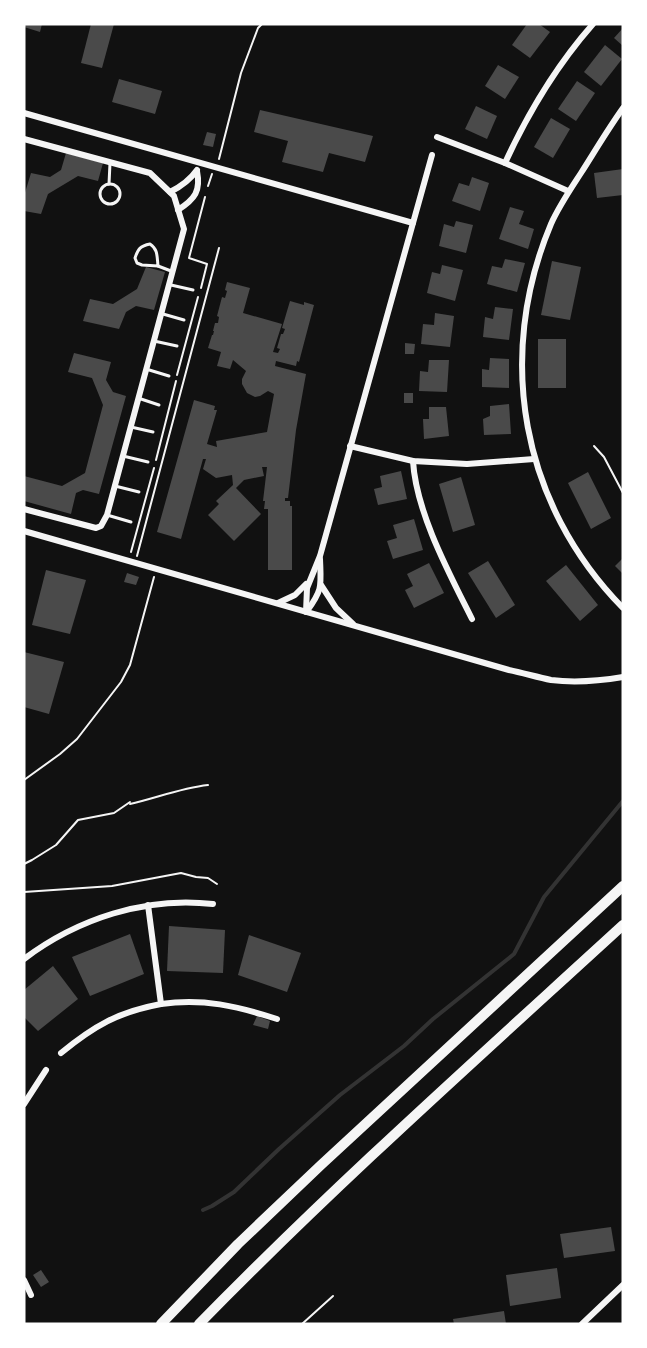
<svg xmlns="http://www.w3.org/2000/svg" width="647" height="1348" font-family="Roboto,sans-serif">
<rect width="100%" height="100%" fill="#111"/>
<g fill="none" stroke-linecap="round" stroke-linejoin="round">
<path stroke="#333" stroke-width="4" d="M203 1210 212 1206 234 1192 279 1149 340 1095 404 1046 433 1019 514 954 544 897 623 801"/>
</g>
<g fill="#4a4a4a">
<path d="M24 24H42L40 32 24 27Z"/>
<path d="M91 24H114L102 68 81 63Z"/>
<path d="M527 24H539L550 32 530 58 512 45Z"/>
<path d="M623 28V46L614 38Z"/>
<path d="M605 45 622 59 601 86 584 72Z"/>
<path d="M498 65 519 77 505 99 485 86Z"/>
<path d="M119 79 162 91 155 114 112 102Z"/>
<path d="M577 81 595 93 576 121 558 109Z"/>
<path d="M476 106 497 116 487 139 465 129Z"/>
<path d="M260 110 373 136 365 162 329 153 323 172 282 162 288 141 254 132Z"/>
<path d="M551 118 570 129 553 158 534 147Z"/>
<path d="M207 132 216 134 213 147 203 145Z"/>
<path d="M66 153 103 163 98 181 78 176 48 194 41 214 24 211V196L31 173 50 177 61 170Z"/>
<path d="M623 169V195L597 198 594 173Z"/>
<path d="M472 177 489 183 480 211 452 201 459 183 469 186Z"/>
<path d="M510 207 524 211 519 224 534 229 528 249 499 239Z"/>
<path d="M456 221 473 225 466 253 439 246 444 224 454 227Z"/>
<path d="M505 259 525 263 517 292 487 284 492 266 502 268Z"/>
<path d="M552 261 581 267 570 320 541 315Z"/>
<path d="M442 265 463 270 455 301 427 293 432 272 440 274Z"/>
<path d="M146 267 165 272 154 310 136 306 126 312 119 329 83 321 90 299 113 304 137 289Z"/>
<path d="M227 282 250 288 243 313 282 324 273 352 278 353 280 349 277 348 281 334H283L285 329 282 328 290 301 304 305V302L314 305 299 362 297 361 296 366 276 361 275 366 306 374 296 430 288 498H285V501H290V506H292V570H268V509H264L265 501H263L267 467H262L264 476 244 480 236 488 261 514 234 541 208 515 219 504 216 501 233 485 232 475 216 478 203 469 206 459H203L181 539 157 532 194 400 215 406 214 410H217L207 444 217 447 216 441 267 432 274 394 268 391 260 396 255 397 247 393 242 384V379L246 371 233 360 230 369 217 366 221 352 208 348 212 335H213L214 331H213L215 323H218L219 317 217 316 222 297 225 298 227 291 225 290Z"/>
<path d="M495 307 513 309 509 340 483 337 485 317 493 319Z"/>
<path d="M435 313 454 316 450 347 421 344 423 324 434 325Z"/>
<rect x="538" y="339" width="28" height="49"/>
<path d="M405 343 415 344 414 354H405Z"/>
<path d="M74 353 111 362 106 380 113 392 126 396 99 494 83 490 76 493 71 514 24 501V476L62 486 85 473 103 405 92 378 68 372Z"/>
<path d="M490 358 509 359V388L482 387V369L489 370Z"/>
<path d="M429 360H449L447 392 419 391 420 371 428 372Z"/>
<rect x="404" y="393" width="9" height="10"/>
<path d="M509 404 511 434 484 435 483 419 490 416V406Z"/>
<path d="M429 407H446L449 436 424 439 423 419H429Z"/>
<path d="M401 471 407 499 378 505 374 489 382 487 380 476Z"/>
<path d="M588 472 611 518 591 529 568 483Z"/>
<path d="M461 477 475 525 453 532 439 484Z"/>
<path d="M414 519 423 550 393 559 387 541 397 538 393 525Z"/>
<path d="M623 558V574L615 566Z"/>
<path d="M488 561 515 605 496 618 468 573Z"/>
<path d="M429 563 444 593 414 608 405 590 413 586 407 574Z"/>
<path d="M566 565 598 605 580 621 546 581Z"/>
<path d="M46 570 86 580 70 634 32 625Z"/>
<path d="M127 573 139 577 136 585 124 582Z"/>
<path d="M24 652 64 662 49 714 24 707Z"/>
<path d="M169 926 225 930 223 973 167 971Z"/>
<path d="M130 934 144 974 90 996 72 957Z"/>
<path d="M249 935 301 953 287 992 238 975Z"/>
<path d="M53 966 78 999 38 1031 24 1017V990Z"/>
<path d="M257 1016 270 1021 268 1029 253 1025Z"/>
<path d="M611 1227 615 1251 564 1258 560 1234Z"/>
<path d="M557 1268 561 1298 510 1306 506 1275Z"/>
<path d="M41 1270 49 1282 41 1287 33 1275Z"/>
<path d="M504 1311 506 1324H454L453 1319Z"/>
</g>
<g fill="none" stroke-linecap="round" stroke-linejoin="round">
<g stroke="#f5f5f5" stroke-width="2">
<path d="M219 159 241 73 258 28 262 24"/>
<path d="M208 186 212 174"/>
<path d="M201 288 207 264 189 258 205 197"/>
<path d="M177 375 198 297"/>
<path d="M594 446 604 457 623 493"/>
<path d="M156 460 176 381"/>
<path d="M131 552 154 468"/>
<path d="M137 556 219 248"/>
<path d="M24 780 60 754 77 739 121 682 130 665 154 577"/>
<path d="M130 804C156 798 181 788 208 785"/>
<path d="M24 864 32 860 56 845 78 820 114 813 130 802"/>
<path d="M24 892 112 886 181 873 196 877 208 878 217 884"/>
<path d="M302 1324 333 1296"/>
</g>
<g stroke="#f5f5f5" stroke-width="3">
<circle cx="110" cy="194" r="10"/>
<path d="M109 184 110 163"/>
<path d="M150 244C158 249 157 257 158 266L142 265 137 263 135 258C138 249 140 246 150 244Z"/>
<path d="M158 266 171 271"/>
<path d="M171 285 193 290"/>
<path d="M163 314 184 320"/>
<path d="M154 341 177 346"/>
<path d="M146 369 169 376"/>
<path d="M138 398 159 405"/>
<path d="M131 427 153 432"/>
<path d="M123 456 148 462"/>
<path d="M115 486 139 492"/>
<path d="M107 515 131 522"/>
</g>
<g stroke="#f5f5f5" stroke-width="6">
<path d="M623 108C608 129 595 151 581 173 570 190 559 206 551 224 495 357 521 504 623 608"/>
<path d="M24 113 413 223"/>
<path d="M437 137 505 163 568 191"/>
<path d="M24 139 150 173 174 196 184 229 107 515 101 526 96 528 24 509"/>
<path d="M505 163C528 113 556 66 593 24"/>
<path d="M170 192C182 186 190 180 197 170"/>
<path d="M178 210C195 199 201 191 197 171"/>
<path d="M350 446 413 461 467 464 534 459"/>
<path d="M413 461C416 512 449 573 472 619"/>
<path d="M24 531 509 670C523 673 537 677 551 680 575 683 599 681 623 677"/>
<path d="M321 585 336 608 353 624"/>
<path d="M278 603 295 595 306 584"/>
<path d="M307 611C323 589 321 586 320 559"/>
<path d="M306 612 307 588 320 556 432 155"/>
<path d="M24 959C77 919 146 896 213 904"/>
<path d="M161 1004C203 998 237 1006 277 1019"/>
<path d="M61 1053C94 1026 118 1012 161 1004L148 905"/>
<path d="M24 1104 46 1070"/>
<path d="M24 1280 31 1295"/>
<path d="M582 1324 623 1285"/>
</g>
<g stroke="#f5f5f5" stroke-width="10">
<path d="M161 1324 238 1244 321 1165 623 886"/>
<path d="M199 1324C335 1185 480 1056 623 925"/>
</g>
</g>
<rect width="647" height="1348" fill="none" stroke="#ffffff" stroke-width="51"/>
</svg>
